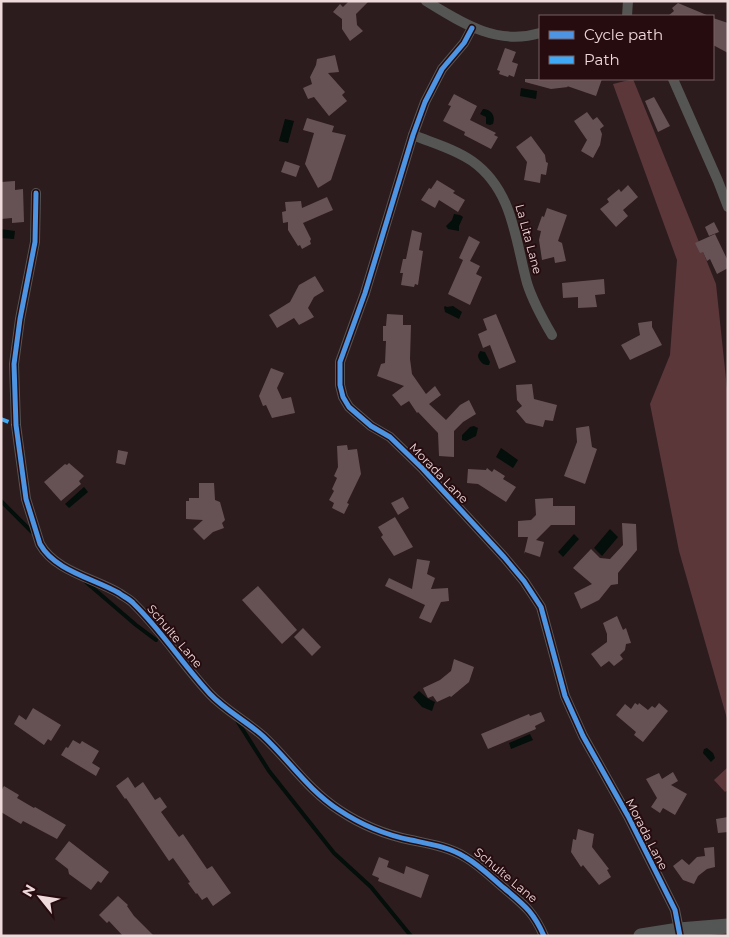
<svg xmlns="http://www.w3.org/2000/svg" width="729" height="937" font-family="Montserrat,sans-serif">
<rect width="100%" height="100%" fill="#2c1c1e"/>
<g fill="#5c373a">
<path d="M633 79 716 284 728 398V722L679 551 650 404 670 355 677 260 613 84Z"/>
<path d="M728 767V790L725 792 714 780Z"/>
</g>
<g fill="#040e0a">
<path d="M521 88 537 91 536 99 520 96Z"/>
<path d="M483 109C491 109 496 116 493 124L490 125 486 124V117L480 114Z"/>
<path d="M285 119 294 121 288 143 279 141Z"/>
<path d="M454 214 460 215 463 217 459 226V231L448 229 446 226 452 220Z"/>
<path d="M1 229 15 231 14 239 1 238Z"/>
<path d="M445 306 447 307 453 306 462 312 459 319 445 312 444 307Z"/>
<path d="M480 351 485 352 490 362 489 365C483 366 478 360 478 355Z"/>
<path d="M474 426 478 428 476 436 466 441 462 440V435L470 427Z"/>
<path d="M501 448 518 460 513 468 496 457Z"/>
<path d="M84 487 88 492 69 508 65 504Z"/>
<path d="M610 529 618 537 602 556 594 548Z"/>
<path d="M574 534 579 539 563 557 558 552Z"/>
<path d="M419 691 427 698 435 702 432 711 422 707 413 697Z"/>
<path d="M530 734 533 740 511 749 509 743Z"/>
<path d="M707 748 713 753 715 758 711 762 703 753 704 749Z"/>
</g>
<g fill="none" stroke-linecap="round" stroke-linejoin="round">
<g stroke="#040e0a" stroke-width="4">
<path d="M1 501 32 532"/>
<path d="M86 582 136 625 156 640"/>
<path d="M236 719 269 771 334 853 371 887 411 936"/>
</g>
</g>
<g fill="#665254">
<path d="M349 1H369L356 14 357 25 363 31 350 41 342 29V19L333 12 340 4 343 7Z"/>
<path d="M678 3 709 16H668L674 11 672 8Z"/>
<path d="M713 18 728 23V53L713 45Z"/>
<path d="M505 48 516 52 512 62 518 64 514 77 509 75 508 77 499 74 500 71 497 70Z"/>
<path d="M335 55 339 72 328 73 345 92 342 95 347 101 329 116 314 97 308 99 303 88 312 84 310 77 316 65 317 59Z"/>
<path d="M525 79H602L596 96 567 86 568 87 551 89 525 82Z"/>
<path d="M454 94 477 106 470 120 496 133 494 135 498 137 491 149 464 135 465 132 443 121 451 106 448 105Z"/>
<path d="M654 97 670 126 658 132 645 101Z"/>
<path d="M587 112 593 120 597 117 604 126 600 129 602 134 600 145 593 158 581 151 587 140 574 121Z"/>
<path d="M307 118 334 126 332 132 346 135 331 180 318 188 305 164 314 133 303 130Z"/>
<path d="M531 136 545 155 546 162 548 163 546 175 541 174 540 183 524 180 527 162 516 147Z"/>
<path d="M285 161 300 166 296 177 281 172Z"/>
<path d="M437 180 455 191 453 193 465 200 458 212 439 200 435 208 421 200 429 188 431 189Z"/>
<path d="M15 181V190L23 189 24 222 12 223V218L1 219V182Z"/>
<path d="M628 185 638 197 623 210 628 216 616 227 600 209 609 202 607 199 619 189 621 192Z"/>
<path d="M327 197 333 210 303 223 311 239 310 241 311 244 302 249 300 245 298 246 288 230V222L283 223 282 212 286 211 285 202 301 201 302 208Z"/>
<path d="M547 208 567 215 558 241 562 243 566 261 555 263 554 257 542 260 539 240 541 231 537 230 542 216 544 217Z"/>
<path d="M714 222 719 232 709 236 705 227Z"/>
<path d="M412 230 422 233 419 250 423 251 418 285 415 284 414 287 401 285 403 273H400L403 259H406Z"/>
<path d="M715 234 728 261V268L717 274 710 259 707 261 703 252 700 253 695 243Z"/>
<path d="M469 236 480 242 470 261 480 266 476 274 482 277 470 305 448 294 463 260 459 258Z"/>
<path d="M315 276 324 291 314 297 308 308 314 317 299 325 294 318 277 328 269 315 290 302 299 285Z"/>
<path d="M604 279 605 294 595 295 597 307 578 308V297L563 298 562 283Z"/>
<path d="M387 314 403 315V325H411L410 359 412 374 426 394 435 386 441 395 429 404 446 420 460 405 469 400 476 414 463 422 454 431V457L439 456 438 433 418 412 417 413 409 401 401 406 392 395 404 386 377 376 381 364 385 363 386 341H383V326H386Z"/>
<path d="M496 314 516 362 499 369 490 345 483 348 478 334 487 330 483 319Z"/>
<path d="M652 321V327L662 345 630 360 621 345 640 335 638 323Z"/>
<path d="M271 368 284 373 277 388 282 399 291 397 295 413 272 418 266 405 263 406 259 396Z"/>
<path d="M532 384 534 399 557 405 553 421 545 420 543 427 526 423 516 411 522 406 517 400 516 385Z"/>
<path d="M589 426 592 447 597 449 585 484 564 476 577 442 576 428Z"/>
<path d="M347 445 348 450 357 449 361 474 347 503 349 504 344 514 332 508 334 503 329 500 334 491 332 489 337 478 334 476 338 467 337 446Z"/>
<path d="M118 450 128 452 125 465 116 463Z"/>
<path d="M69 463 84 476 79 481 81 484 61 501 44 482 65 464 67 465Z"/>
<path d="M487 468 492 472 494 469 505 476 503 479 516 487 506 502 478 484 467 483 468 469 486 470Z"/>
<path d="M199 483H214L215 500 220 502 225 520 222 523 224 528 213 532 204 540 193 529 203 520 186 519V501H189V498H199Z"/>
<path d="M403 497 409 508 398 515 391 503Z"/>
<path d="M553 498V506H575V525H551L536 540 544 542 540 557 525 552 524 554 528 537H518V521L531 520 536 515 535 499Z"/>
<path d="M395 517 413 547 394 556 381 537 383 535 378 527Z"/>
<path d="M622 523 636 524 637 550 618 573V584L611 585 599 600 581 609 574 593 592 584 573 568 591 549 600 558 610 559 623 545Z"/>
<path d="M417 559 430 561 427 574 435 578 431 589 448 588 449 601 441 602 431 623 419 618 425 605 385 586 389 578 412 589Z"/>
<path d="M258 586 297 630 282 644 242 600Z"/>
<path d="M617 616 623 630 626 628 631 643 626 644 625 650 620 655 623 659 614 666 609 661 601 667 591 654 607 642V634L603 623Z"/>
<path d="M303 628 321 647 312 656 294 637Z"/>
<path d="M454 659 474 667 469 682 451 697 450 696 437 702 433 696 428 698 423 688 440 680 451 671Z"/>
<path d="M635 703 638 705 639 703 648 710 652 706 655 708 659 703 668 711 643 742 634 735 636 732 616 715 625 704 631 709Z"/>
<path d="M33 708 61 725 51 741 48 739 44 745 14 724 19 715 26 720Z"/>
<path d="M541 712 545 721 535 726 536 729 488 749 481 734 529 714 530 716Z"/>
<path d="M73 740 80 744 82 741 99 751 92 763 100 768 96 776 61 755 66 747 68 748Z"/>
<path d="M673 772 678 781 671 785 687 794 675 815 663 808 660 813 651 807 657 798 646 779 659 773 662 779Z"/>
<path d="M128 777 135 788 143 782 155 800 160 797 167 807 161 812 179 837 183 834 207 869 212 866 231 893 213 906 207 897 202 900 197 893 196 894 188 883 190 882 173 858 169 861 126 798 125 799 116 786Z"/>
<path d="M4 786 19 795 17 798 34 808 35 807 66 825 57 839 23 821 21 824 1 812V791Z"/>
<path d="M728 817V832L718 833 716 819Z"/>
<path d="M578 829 594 834 592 847 609 869 607 870 611 877 599 885 583 865 581 867 571 852 573 839 576 840Z"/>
<path d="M69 841 109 872 101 883 98 881 91 890 69 874 68 869 55 859Z"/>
<path d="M714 847 715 867 707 869 698 876 694 884 683 880 673 866 682 859 689 865 697 857 705 856 704 848Z"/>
<path d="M379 857 389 861 387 867 404 874 406 866 429 875 421 898 378 881 379 878 372 875Z"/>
<path d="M118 896 128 905 127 906 134 916 154 936H123L109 921 107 923 99 915Z"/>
</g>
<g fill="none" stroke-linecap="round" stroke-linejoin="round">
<g stroke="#555554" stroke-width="10">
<path d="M426 1C462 23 497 46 540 33"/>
<path d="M627 16 628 1"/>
<path d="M472 28 464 43 442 69 425 102 413 135 365 293 340 362V385L343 397 349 407 371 426 390 437 423 469 504 557 524 581 541 607 565 696 583 736 628 816 675 910 680 935"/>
<path d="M673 79 718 181 728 207"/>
<path d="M413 135C433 143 455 149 472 161 513 190 515 239 527 283 533 302 542 318 552 335"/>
<path d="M36 193 35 242 20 319 14 364 16 425 26 499 40 544C55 571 93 578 119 593 124 597 130 599 134 604 162 631 183 665 210 694 225 710 246 721 263 736 289 760 308 790 339 810 360 824 386 835 411 840 430 844 449 847 465 857 479 865 491 877 504 888 524 905 533 911 544 936"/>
</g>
<path stroke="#535655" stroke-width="15" d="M641 936 679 930 728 926"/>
<path stroke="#3fa9f5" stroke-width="4" stroke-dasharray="8 4" stroke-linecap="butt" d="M1 419 16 425"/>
<defs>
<g id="cycleway">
<path d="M472 28 464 43 442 69 425 102 413 135 365 293 340 362V385L343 397 349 407 371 426 390 437 423 469 504 557 524 581 541 607 565 696 583 736 628 816 675 910 680 936"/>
<path d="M36 193 35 242 20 319 14 364 16 425 26 499 40 544C55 571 93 578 119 593 124 597 130 599 134 604 162 631 183 665 210 694 225 710 246 721 263 736 289 760 308 790 339 810 360 824 386 835 411 840 430 844 449 847 465 857 479 865 491 877 504 888 524 905 533 911 544 936"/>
</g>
</defs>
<use href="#cycleway" stroke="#270c0f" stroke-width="8"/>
<use href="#cycleway" stroke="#4d94e3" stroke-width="5"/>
</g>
<g text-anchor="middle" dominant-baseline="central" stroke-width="4" stroke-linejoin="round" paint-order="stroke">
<g font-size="12" fill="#efdadb" stroke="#270c0f">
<text transform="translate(529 239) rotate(75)">La Lita Lane</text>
<text transform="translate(439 473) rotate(46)">Morada Lane</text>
<text transform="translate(175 636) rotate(50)">Schulte Lane</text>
<text transform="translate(647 834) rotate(63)">Morada Lane</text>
<text transform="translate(506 875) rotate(40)">Schulte Lane</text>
</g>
</g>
<rect width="729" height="937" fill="none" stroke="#efdadb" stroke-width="5"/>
<rect x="539" y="15" width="175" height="65" fill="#270c0f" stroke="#775e61"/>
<rect x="549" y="31" width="25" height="8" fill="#4d94e3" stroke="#775e61"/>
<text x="584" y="40" font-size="15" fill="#efdadb">Cycle path</text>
<rect x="549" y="56" width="25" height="8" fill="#3fa9f5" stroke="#775e61"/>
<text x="584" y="65" font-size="15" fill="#efdadb">Path</text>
<g transform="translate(40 897) rotate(300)" stroke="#270c0f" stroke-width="4" paint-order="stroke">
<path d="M0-4L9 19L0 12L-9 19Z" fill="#efdadb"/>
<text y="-8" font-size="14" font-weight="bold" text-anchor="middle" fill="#efdadb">N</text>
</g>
</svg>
